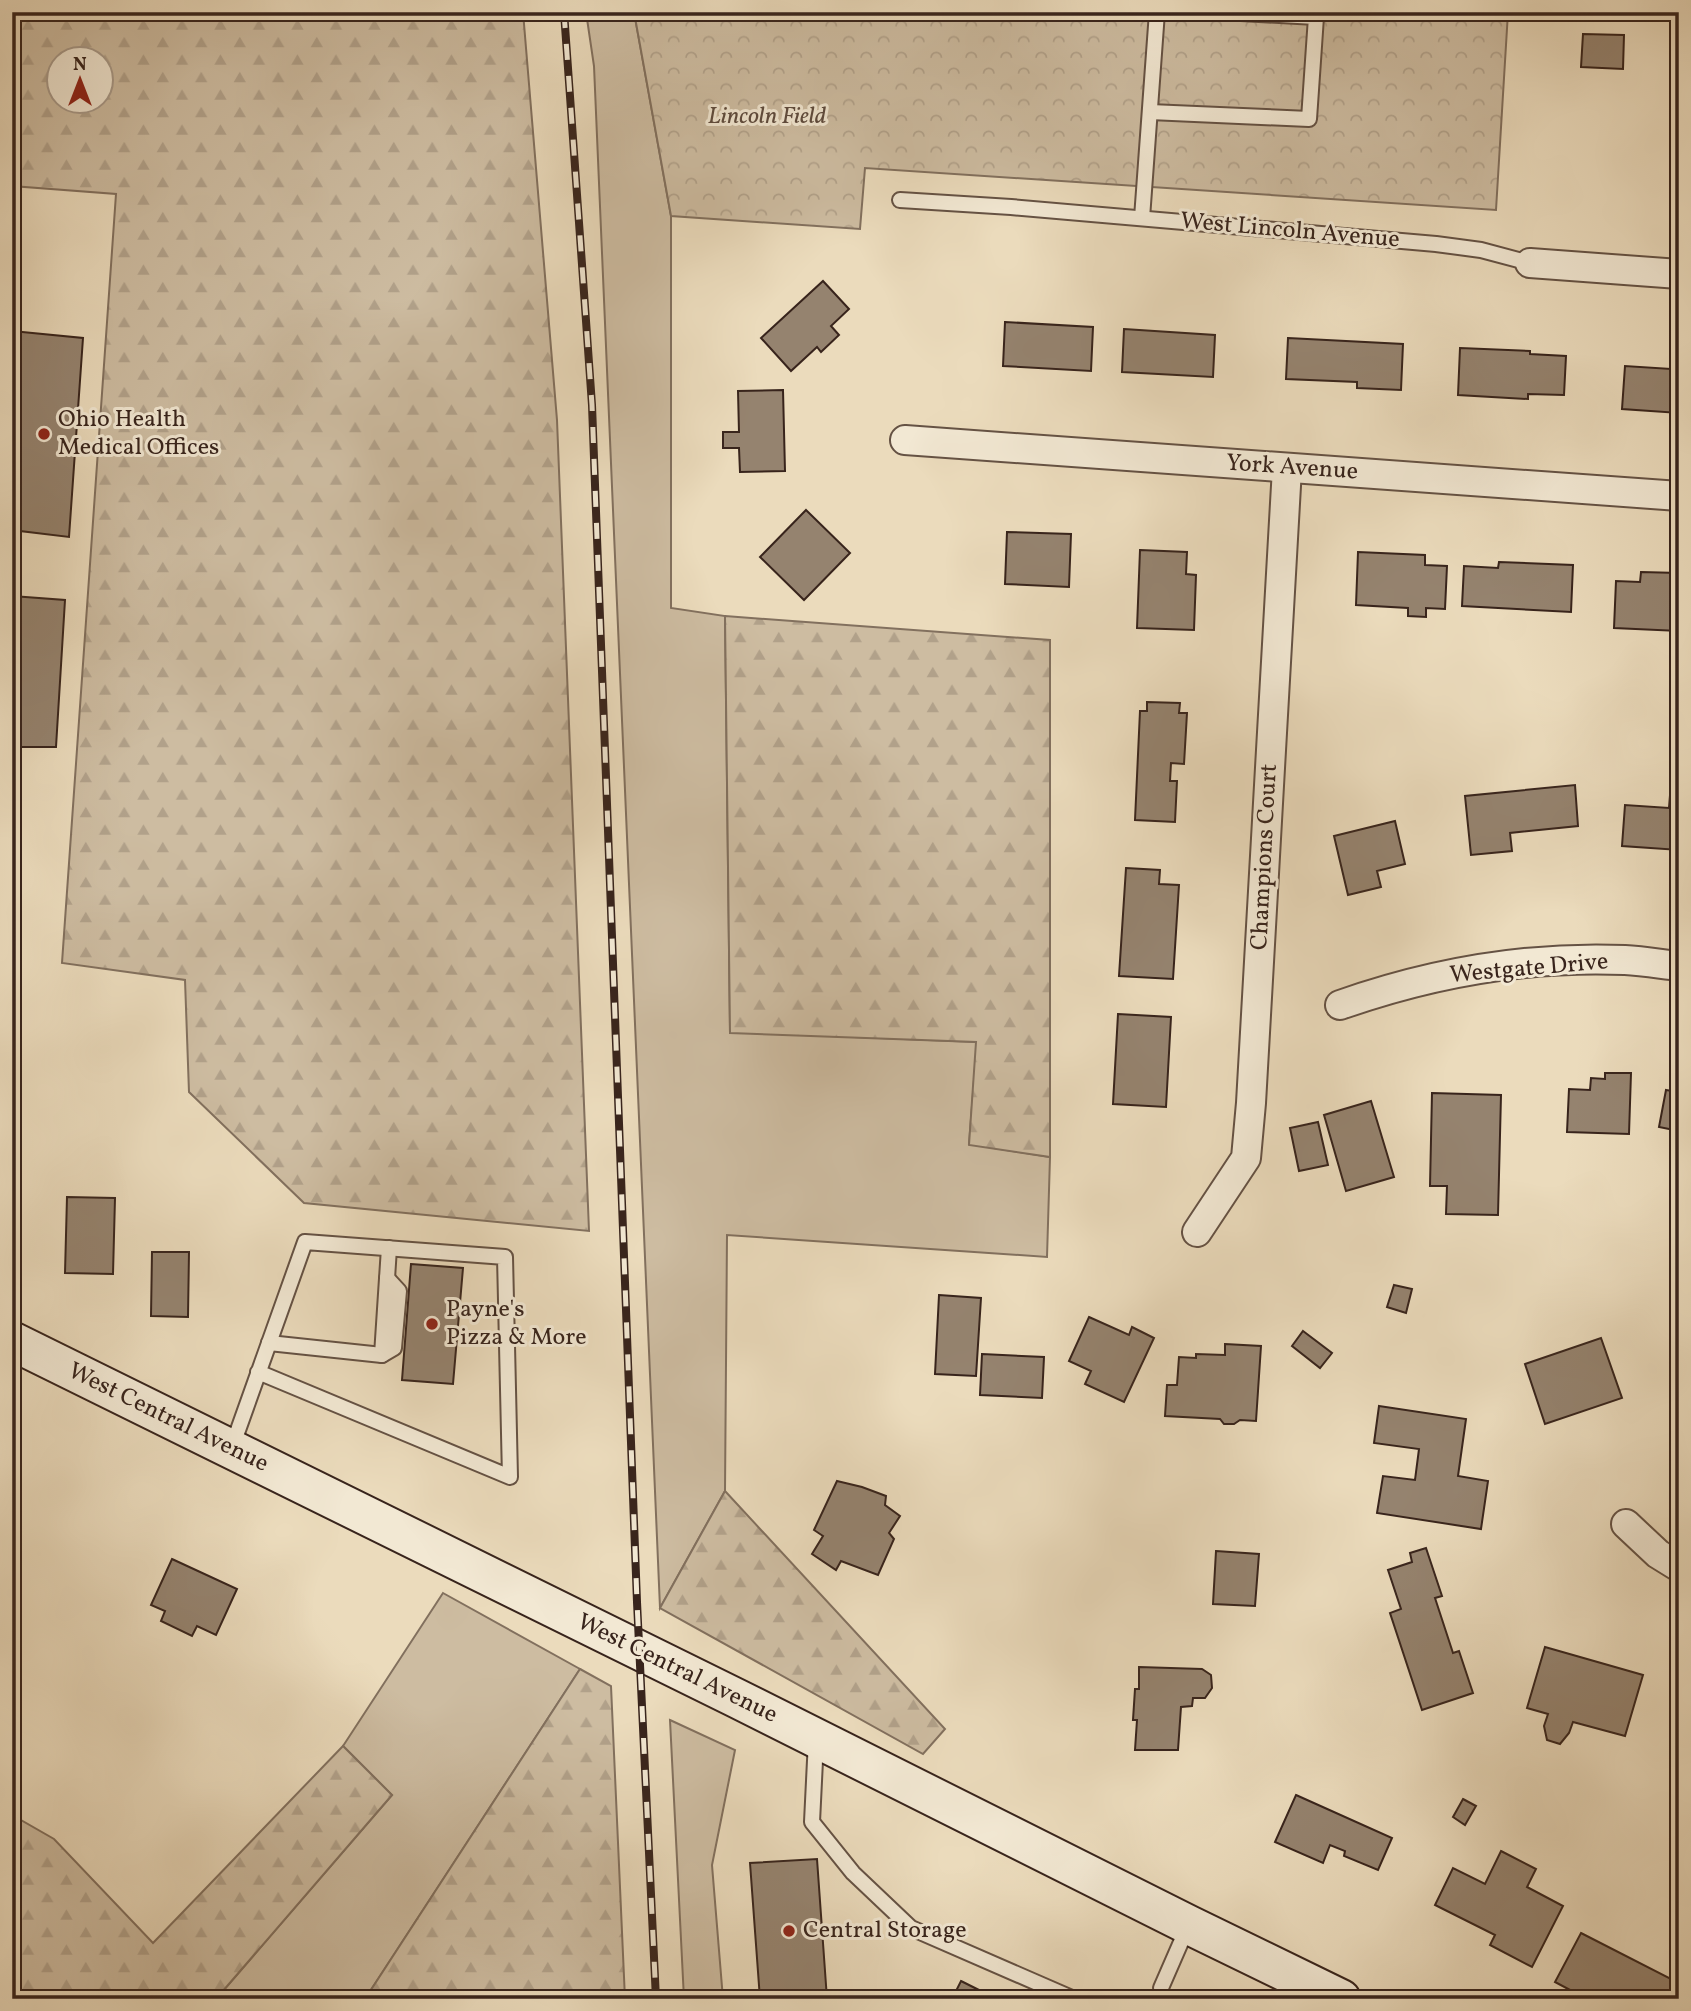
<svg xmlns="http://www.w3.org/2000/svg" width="1691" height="2011" font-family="Vollkorn,serif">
<defs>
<pattern id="forest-firs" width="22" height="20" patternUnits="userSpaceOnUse" patternTransform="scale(1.75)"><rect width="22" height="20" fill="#cdbca1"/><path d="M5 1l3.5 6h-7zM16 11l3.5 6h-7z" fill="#b1a18a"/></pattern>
<pattern id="park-crowns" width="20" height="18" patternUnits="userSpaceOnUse" patternTransform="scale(1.75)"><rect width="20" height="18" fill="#cdbca1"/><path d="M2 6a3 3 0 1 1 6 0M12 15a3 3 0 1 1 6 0" fill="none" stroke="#b1a18a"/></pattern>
</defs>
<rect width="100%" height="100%" fill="#ebdbbc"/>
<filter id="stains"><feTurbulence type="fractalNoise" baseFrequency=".00286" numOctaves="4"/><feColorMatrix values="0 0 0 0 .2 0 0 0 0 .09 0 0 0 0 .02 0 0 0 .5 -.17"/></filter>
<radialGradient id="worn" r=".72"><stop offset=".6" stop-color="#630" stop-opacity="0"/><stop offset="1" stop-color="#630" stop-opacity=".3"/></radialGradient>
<g fill="#cdbca1" stroke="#82705e" stroke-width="2">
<path d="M586 12H634L671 216V608L725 616 730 1032 977 1042 969 1144 1050 1157 1047 1257 727 1235 725 1491 660 1608 594 66Z"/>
<path d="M443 1593 580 1669 365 1999H216L392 1795 343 1746Z"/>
<path d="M670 1720 735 1750 712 1865 723 1999H684Z"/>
</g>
<g fill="url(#forest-firs)" stroke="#82705e" stroke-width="2" fill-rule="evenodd">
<path d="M12 12H523L557 420 589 1231 304 1203 189 1092 185 980 62 963 116 194 12 186ZM60 60H102V102H60Z"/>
<path d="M725 616 1050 640V1157L969 1145 976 1042 730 1033Z"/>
<path d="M725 1491 945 1729 923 1754 660 1608Z"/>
<path d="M580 1669 611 1686 625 1999H365Z"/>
<path d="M343 1746 392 1795 216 1999H12V1815L54 1839 153 1943Z"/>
</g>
<path fill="url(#park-crowns)" stroke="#82705e" stroke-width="2" d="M634 12H1508L1496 210 865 168 860 229 671 216Z"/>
<g fill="#95836f" stroke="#38241c" stroke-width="2">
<path d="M1583 34 1624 35 1623 69 1581 67Z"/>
<path d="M823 281 849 309 831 326 839 335 821 352 817 347 791 371 761 338Z"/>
<path d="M1005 322 1093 327 1091 371 1003 366Z"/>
<path d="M1124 329 1215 335 1213 377 1122 372Z"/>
<path d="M12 331 83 338 69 537 12 530Z"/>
<path d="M1288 338 1403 344 1401 390 1357 388V382L1286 379Z"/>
<path d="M1460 348 1530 351V354L1566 356 1564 395 1528 394V399L1458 395Z"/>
<path d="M1672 361H1679V413L1622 409 1625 366 1671 369Z"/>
<path d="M783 390 785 471 740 472 739 448H723V432H739L738 391Z"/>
<path d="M806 510 850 553 804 600 760 557Z"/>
<path d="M1007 532 1071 534 1069 587 1005 584Z"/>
<path d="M1140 550 1187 552 1186 574 1196 575 1194 630 1137 628Z"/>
<path d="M1358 552 1425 555V565L1447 566 1445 609 1426 608V617L1408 616V608L1356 605Z"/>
<path d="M1499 562 1573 565 1571 612 1462 606 1464 566 1498 568Z"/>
<path d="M1641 572 1679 573V631L1614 628 1616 581 1640 582Z"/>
<path d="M12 596 65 600 56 747H12Z"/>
<path d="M1147 702 1180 703 1179 713H1187L1184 764 1171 763 1170 781H1177L1175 822 1135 820 1140 711H1147Z"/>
<path d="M1575 785 1578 826 1510 833 1512 851 1471 855 1465 796Z"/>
<path d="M1670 795 1679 796V850L1622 846 1625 805 1669 808Z"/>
<path d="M1395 821 1405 864 1377 871 1381 887 1348 895 1334 836Z"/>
<path d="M1126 868 1160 870 1159 884 1179 885 1173 979 1119 976Z"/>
<path d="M1118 1014 1171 1017 1166 1107 1113 1104Z"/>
<path d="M1605 1073H1631L1629 1134 1567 1132 1569 1089 1590 1090 1591 1078 1605 1079Z"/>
<path d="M1666 1090 1679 1092V1131L1659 1127Z"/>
<path d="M1432 1093 1501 1095 1498 1215 1446 1214 1447 1186H1430Z"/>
<path d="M1371 1101 1394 1177 1346 1191 1324 1115Z"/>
<path d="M1318 1122 1328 1165 1299 1171 1290 1128Z"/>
<path d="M67 1197 115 1198 113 1274 65 1273Z"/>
<path d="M152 1252H189L188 1317 151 1316Z"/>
<path d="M411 1264 463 1268 453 1384 402 1380Z"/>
<path d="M1394 1285 1412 1289 1406 1313 1387 1307Z"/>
<path d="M939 1295 981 1298 976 1376 935 1374Z"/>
<path d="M1089 1317 1129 1335 1132 1327 1154 1338 1124 1402 1085 1384 1091 1371 1069 1361Z"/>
<path d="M1303 1331 1332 1353 1320 1368 1292 1346Z"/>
<path d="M1601 1338 1622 1398 1545 1424 1525 1364Z"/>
<path d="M1225 1344 1261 1346 1256 1421 1240 1420 1234 1424H1224L1220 1419 1165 1416 1167 1385H1177L1179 1357 1196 1358V1354L1225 1355Z"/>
<path d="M982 1354 1044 1357 1042 1398 980 1395Z"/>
<path d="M1379 1406 1466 1419 1458 1476 1488 1481 1481 1529 1377 1513 1383 1476 1415 1480 1419 1449 1374 1443Z"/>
<path d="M837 1481 862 1487 886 1496 885 1505 900 1516 889 1533 894 1539 878 1575 841 1561 836 1570 812 1554 823 1536 814 1530Z"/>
<path d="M1426 1548 1442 1596 1435 1598 1453 1653 1459 1651 1473 1693 1422 1710 1390 1613 1401 1609 1388 1570 1412 1562 1410 1553Z"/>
<path d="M1216 1551 1259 1554 1255 1606 1213 1604Z"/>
<path d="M172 1559 237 1589 216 1635 197 1626 192 1636 161 1621 165 1611 151 1605Z"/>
<path d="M1545 1647 1643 1675 1625 1736 1573 1722 1569 1733 1560 1744 1547 1740 1544 1726 1548 1714 1527 1708Z"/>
<path d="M1139 1667 1202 1669 1211 1675 1212 1688 1205 1698H1193L1192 1706 1181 1707 1178 1750H1135L1137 1720H1133L1135 1689H1139Z"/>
<path d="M1296 1795 1392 1838 1378 1870 1344 1856 1345 1851 1330 1845 1323 1863 1275 1842Z"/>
<path d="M1463 1799 1476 1806 1465 1825 1453 1817Z"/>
<path d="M1501 1851 1536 1869 1527 1887 1563 1906 1532 1967 1490 1945 1495 1935 1435 1905 1453 1868 1485 1884Z"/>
<path d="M817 1859 827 1999H760L750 1863Z"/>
<path d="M1581 1933 1679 1983V1999H1587L1555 1982Z"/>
<path d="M961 1981 997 1999H952Z"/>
</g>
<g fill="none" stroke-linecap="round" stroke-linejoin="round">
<defs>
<g id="service">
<path d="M1150 112 1309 119 1316 17 1223 12"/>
<path d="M900 200 1011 207 1436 244 1481 250 1530 263"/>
<path d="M1142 218 1157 12"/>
<path d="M269 1343 382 1355 394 1348 399 1291 387 1278"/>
<path d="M382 1355 389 1248"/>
<path d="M232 1447 305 1242 505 1257 510 1477 258 1372"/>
<path d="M816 1740 812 1822 853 1873 911 1928 1074 1999"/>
<path d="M1163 1999 1161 1988 1188 1926"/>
</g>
<g id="minor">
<path d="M1530 263 1679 274"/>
<path d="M905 440 1679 496"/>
<path d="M1340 1005C1431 973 1529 956 1625 960 1643 961 1661 964 1679 966"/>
<path d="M1197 1232 1246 1158 1251 1103 1287 468"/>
<path d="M1626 1524 1658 1554 1679 1567"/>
</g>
<path id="secondary" d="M12 1341 736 1698 1189 1925 1341 1999"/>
</defs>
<use href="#service" stroke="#655244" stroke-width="18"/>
<use href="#minor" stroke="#655244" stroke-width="32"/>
<use href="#secondary" stroke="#38241c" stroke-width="42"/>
<use href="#service" stroke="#f2e8d3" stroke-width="14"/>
<use href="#minor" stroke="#f2e8d3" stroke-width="28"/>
<use href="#secondary" stroke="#f2e8d3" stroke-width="38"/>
<defs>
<path id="rail" d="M564 12 592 405 637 1602 656 1999"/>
</defs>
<use href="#rail" stroke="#38241c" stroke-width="8"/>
<use href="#rail" stroke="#f2e8d3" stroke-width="5" stroke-dasharray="16" stroke-linecap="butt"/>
</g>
<g fill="#8f2418" stroke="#f2e8d3" stroke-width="2.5">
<circle cx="44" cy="434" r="7"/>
<circle cx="432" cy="1324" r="7"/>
<circle cx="789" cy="1931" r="7"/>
</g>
<g text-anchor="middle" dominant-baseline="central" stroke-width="6" stroke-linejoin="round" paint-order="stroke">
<g font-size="24" font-style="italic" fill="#5d4a3d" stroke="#f2e8d3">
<text x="767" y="117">Lincoln Field</text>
</g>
<g font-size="24" fill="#38241c" stroke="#f2e8d3">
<text transform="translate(1290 231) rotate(5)">West Lincoln Avenue</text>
<text transform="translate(1292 468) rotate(4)">York Avenue</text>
<text transform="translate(1265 857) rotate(-87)">Champions Court</text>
<text transform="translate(1529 969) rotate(-5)">Westgate Drive</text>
<text transform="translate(168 1418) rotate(26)">West Central Avenue</text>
<text transform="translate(677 1669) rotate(26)">West Central Avenue</text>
</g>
<g font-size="24" fill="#38241c" stroke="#f2e8d3" text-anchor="start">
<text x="58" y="420">Ohio Health<tspan x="58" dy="28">Medical Offices</tspan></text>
<text x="446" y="1310">Payne's<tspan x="446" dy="28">Pizza &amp; More</tspan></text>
<text x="803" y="1931">Central Storage</text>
</g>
</g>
<rect width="1691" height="2011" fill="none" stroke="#ebdbbc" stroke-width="42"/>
<rect x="14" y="14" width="1663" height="1983" fill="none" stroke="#38241c" stroke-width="3.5"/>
<rect x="21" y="21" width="1649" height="1969" fill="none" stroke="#38241c" stroke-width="2"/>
<g transform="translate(80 80)"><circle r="33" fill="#f2e8d3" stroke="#a89a8a" stroke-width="2"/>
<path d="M0-5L12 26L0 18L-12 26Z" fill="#8f2418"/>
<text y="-10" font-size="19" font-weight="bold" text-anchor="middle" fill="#38241c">N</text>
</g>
<rect width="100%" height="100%" filter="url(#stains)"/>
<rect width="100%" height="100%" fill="url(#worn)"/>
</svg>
